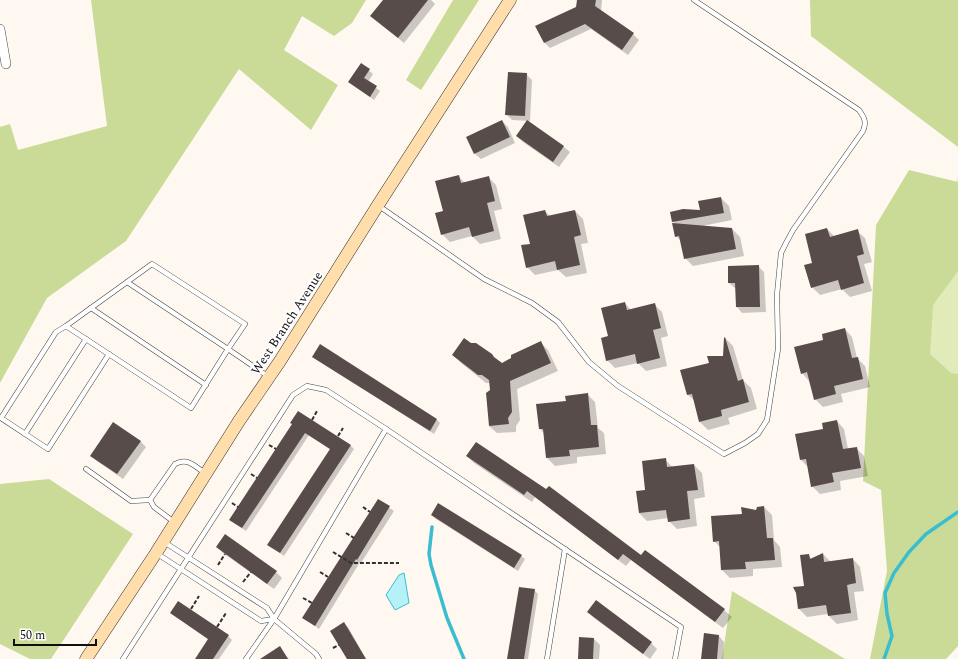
<svg xmlns="http://www.w3.org/2000/svg" width="958" height="659" font-family="Spectral,serif">
<rect width="100%" height="100%" fill="#fff8f1"/>
<path fill="#e1eab9" d="M958 178V469L925 410 916 266Z"/>
<g fill="#cadb98">
<path d="M91 0H366L352 23 334 36 302 16 284 50 338 85 311 130 239 69 126 241 47 298 0 383V127L10 124 18 150 107 126Z"/>
<path d="M453 0H479L421 90 406 80Z"/>
<path d="M810 0H958V147L811 36Z"/>
<path d="M909 170 958 182V271L933 305 930 354 951 373 958 374V646L946 659H870L887 571 881 490 863 481 876 225Z"/>
<path d="M49 479 133 534 51 659H30L0 644V484Z"/>
<path d="M732 591 845 659H722Z"/>
</g>
<path fill="#b5f1f7" stroke="#3abecf" d="M404 573 409 603 395 610 386 595 399 575Z"/>
<g fill="#0003">
<path d="M383 0H431L435 4 404 43 377 21Z"/>
<path d="M578 0H602L601 12 633 34 639 40 628 55 591 29 550 48 544 42 577 7Z"/>
<path d="M361 64 373 74 368 82 380 91 374 100 349 82Z"/>
<path d="M526 74 532 80 530 121 512 120 506 114Z"/>
<path d="M502 121 508 127 515 143 481 159 475 154Z"/>
<path d="M528 121 564 147 570 152 559 167 523 142 517 136Z"/>
<path d="M458 176 465 183 488 177 496 185 502 209 494 211 501 239 480 244 472 236 450 242 442 234 444 212Z"/>
<path d="M721 198 729 206 732 220 702 226 732 229 740 237 744 256 693 266 685 258 682 242 676 236V225L673 222 701 211Z"/>
<path d="M545 211 550 216 575 211 583 219 588 243 581 244 587 273 566 277 558 270 535 275 527 267 531 244Z"/>
<path d="M827 229 835 237 857 231 865 238 872 262 864 264 872 291 850 297 842 289 820 295 812 287 814 263Z"/>
<path d="M758 266 764 272 766 312 742 313 737 307 736 289 729 283Z"/>
<path d="M625 303 631 310 654 304 662 312 668 336 661 338 667 366 646 371 638 363 615 368 607 360 610 337Z"/>
<path d="M845 329 852 337 857 358 865 366 870 387 841 394 843 402 823 407 815 399 809 381 802 373Z"/>
<path d="M725 338 733 346 743 380 751 388 757 409 728 418 730 424 708 430 700 422 695 401 688 395 710 363 724 357Z"/>
<path d="M540 342 548 350 558 371 517 389 520 420 516 426V432L497 433 489 426 491 383H486L461 363 453 355 502 364Z"/>
<path d="M320 346 437 420 440 423 434 434 317 360 313 356Z"/>
<path d="M587 394 595 402 598 428 604 433 606 454 577 457V463L555 466 547 458 545 434 540 429 567 402Z"/>
<path d="M837 421 844 429 848 449 856 448 864 456 868 476 840 481 841 490 820 494 812 486 808 467 801 460 824 429Z"/>
<path d="M293 425 350 445 354 449 284 556 269 545 331 450 309 435 246 531 234 523Z"/>
<path d="M140 441 146 447 123 479 97 461 91 455Z"/>
<path d="M467 456 641 556 724 610 732 617 723 628 631 560 626 566 535 497 532 502 474 463Z"/>
<path d="M665 459 673 468 694 465 702 473 705 497 694 499 697 526 677 529 669 521 668 518 647 521 639 513 637 492 646 491Z"/>
<path d="M378 500 394 511 361 563 360 562 319 629 304 618Z"/>
<path d="M764 507 772 515 774 540 780 547 782 567 753 569V576L730 578 722 570 721 548 714 541 743 514 757 512Z"/>
<path d="M432 515 521 556 525 559 518 571 436 519Z"/>
<path d="M217 547 276 572 282 578 274 589 223 553Z"/>
<path d="M823 554 831 562 853 559 860 567 864 591 854 592 858 620 837 624 829 616 828 614 807 617 799 609 805 587 808 555 812 559Z"/>
<path d="M534 590 538 594 528 659H508Z"/>
<path d="M596 601 651 643 657 649 650 659 594 618 588 612Z"/>
<path d="M171 613 228 636 232 640 219 659H196L209 640Z"/>
<path d="M344 624 348 627 366 659H348Z"/>
<path d="M719 636 724 642 723 659H702Z"/>
<path d="M580 638 594 639 600 645 599 659H579Z"/>
<path d="M280 648 289 659H271Z"/>
</g>
<g fill="none" stroke-linecap="round" stroke-linejoin="round">
<g stroke="#3abecf" stroke-width="3.5">
<path d="M432 527 429 554 431 565 447 618 464 659"/>
<path d="M884 659 892 636 887 614 885 593 894 573 909 552 926 534 958 512"/>
</g>
</g>
<g fill="#584c4b">
<path d="M383 0H428L398 38 370 16Z"/>
<path d="M577 0H596L595 6 634 33 622 50 585 24 544 43 535 26 576 7Z"/>
<path d="M361 63 370 69 364 78 377 86 370 97 348 82Z"/>
<path d="M508 72 527 73 525 116 505 115Z"/>
<path d="M502 120 510 137 474 154 466 137Z"/>
<path d="M527 120 564 146 553 162 516 136Z"/>
<path d="M459 175 461 183 489 176 495 201 487 203 494 231 472 237 469 227 441 235 435 213 443 211 435 181Z"/>
<path d="M721 197 724 213 672 222 670 212 683 209 700 210 698 201Z"/>
<path d="M545 210 547 216 575 210 581 235 574 237 580 265 557 270 555 261 526 268 521 245 530 244 523 215Z"/>
<path d="M672 223 732 228 736 249 684 259 679 236 675 237Z"/>
<path d="M827 228 830 237 858 229 864 254 857 256 864 283 841 290 838 280 811 288 804 265 812 263 805 234Z"/>
<path d="M759 265 760 307H736L735 283H728V266Z"/>
<path d="M625 302 627 310 655 303 661 328 653 330 660 358 637 364 635 354 606 361 601 338 608 336 601 308Z"/>
<path d="M845 328 852 358 858 357 863 379 834 386 836 394 814 400 807 372 801 374 794 347 823 340 822 334Z"/>
<path d="M725 337 738 381 743 379 749 402 721 410 722 416 699 422 692 394 687 395 680 370 709 363 707 356H723L724 338Z"/>
<path d="M464 338 471 343H476L492 354 494 357 502 363 511 358V355L541 341 551 363 510 381 512 412 508 418 509 424 489 426 486 393 490 390 489 380 482 375H478L452 355Z"/>
<path d="M320 344 437 419 430 431 312 357Z"/>
<path d="M588 393 591 425H597L599 447 569 450 570 456 546 458 543 429H539L536 404 566 401 565 396Z"/>
<path d="M298 411 351 445 280 553 267 545 330 449 305 433 242 528 229 520 292 424 290 423Z"/>
<path d="M837 420 843 449 857 447 861 468 832 473 834 482 811 487 806 459 800 460 795 434 823 429 822 423Z"/>
<path d="M113 422 141 441 117 474 90 456Z"/>
<path d="M476 442 546 489 549 486 641 555 645 550 725 609 715 622 623 554 618 560 527 491 524 495 466 456Z"/>
<path d="M666 458 667 467 694 464 698 490 687 491 690 519 668 522 666 510 639 513 636 491 645 490 642 461Z"/>
<path d="M378 499 390 506 357 560 356 559 315 626 302 618Z"/>
<path d="M438 503 522 555 514 568 431 515Z"/>
<path d="M764 506 767 538H773L775 560 745 562 746 569 721 570 719 541 713 542 711 516 742 514 741 507 756 510 757 507Z"/>
<path d="M225 534 277 571 267 584 216 547Z"/>
<path d="M823 553 824 562 853 558 856 583 847 585 851 613 828 616 826 605 798 609 796 593 793 587 804 586 800 555 809 554 810 559Z"/>
<path d="M519 587 535 589 524 659H507Z"/>
<path d="M596 600 652 642 643 654 587 612Z"/>
<path d="M178 601 229 635 213 659H195L208 639 170 613Z"/>
<path d="M344 622 366 659H347L330 631Z"/>
<path d="M704 633 719 635 717 659H701Z"/>
<path d="M579 637 594 638 593 659H578Z"/>
<path d="M280 646 288 659H260Z"/>
</g>
<g fill="none" stroke-linecap="round" stroke-linejoin="round">
<defs>
<g id="lane">
<path d="M379 206 484 279 532 303 558 322 589 362 618 386 724 454 745 443 758 434 767 420 778 349 777 295 781 253 786 243 793 230 863 131C867 122 864 117 859 110L694 0"/>
<path d="M127 282 228 349 245 324 152 264 66 326 191 408 228 349 269 377"/>
<path d="M91 308 206 385"/>
<path d="M66 326 56 332 1 418 48 449 109 354"/>
<path d="M25 434 86 339"/>
<path d="M86 469 131 501 150 500"/>
<path d="M174 522 154 507 150 500 175 464C188 457 194 466 205 473"/>
<path d="M164 542 267 608 274 619 316 654 319 659"/>
<path d="M156 553 261 621 274 619"/>
<path d="M123 659 293 395 307 386 326 390 386 429 681 627 675 659"/>
<path d="M246 659 274 619 386 429"/>
<path d="M547 659 565 549"/>
</g>
<path id="street" d="M0 29 6 64"/>
<path id="secondary" d="M86 659 156 553 239 421 280 361 378 205 510 0"/>
</defs>
<use href="#lane" stroke="#424242" stroke-width="5.5"/>
<use href="#street" stroke="#424242" stroke-width="10"/>
<use href="#secondary" stroke="#313131" stroke-width="13"/>
<g stroke="#313131" stroke-width="2" stroke-dasharray="4 2" stroke-linecap="butt">
<path d="M312 420 317 411"/>
<path d="M338 436 343 428"/>
<path d="M269 445 276 449"/>
<path d="M251 474 257 478"/>
<path d="M232 503 238 507"/>
<path d="M363 507 370 512"/>
<path d="M346 533 354 538"/>
<path d="M333 552 351 563H399"/>
<path d="M218 565 225 554"/>
<path d="M320 572 328 577"/>
<path d="M243 582 251 572"/>
<path d="M303 598 312 603"/>
<path d="M191 609 199 596"/>
<path d="M217 627 226 613"/>
<path d="M333 648 339 645"/>
</g>
<use href="#lane" stroke="#fff" stroke-width="4.5"/>
<use href="#street" stroke="#fff" stroke-width="9"/>
<use href="#secondary" stroke="#ffdeac" stroke-width="12"/>
</g>
<g text-anchor="middle" dominant-baseline="central" stroke-width="4" stroke-linejoin="round" paint-order="stroke">
<g font-size="13" fill="#0f0f0f" stroke="#fff">
<text transform="translate(287 323) rotate(-57)">West Branch Avenue</text>
</g>
</g>
<path d="M14 639v6h82v-6" fill="none" stroke="#0f0f0f" stroke-width="2"/>
<text x="20" y="639" font-size="12" fill="#0f0f0f" stroke="#ffffff" stroke-width="3" paint-order="stroke">50 m</text>
</svg>
